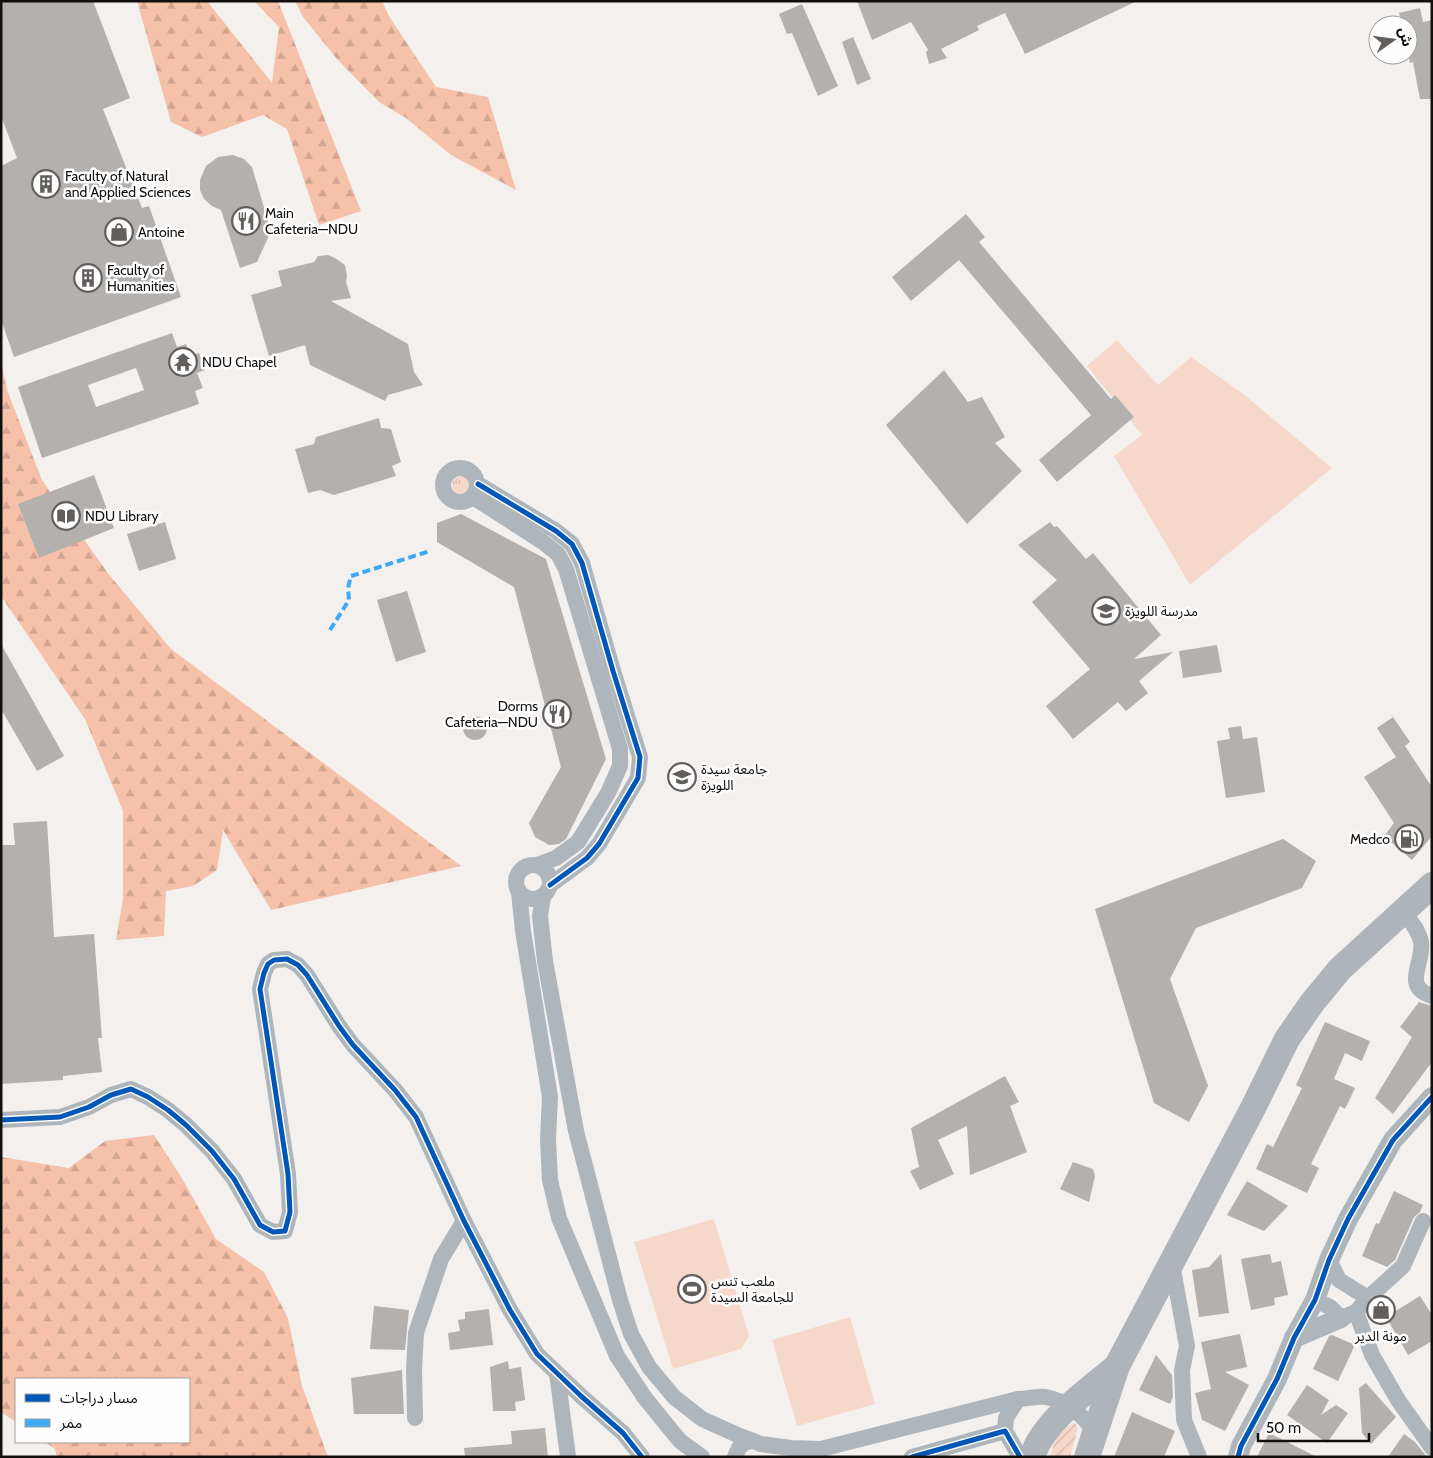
<svg xmlns="http://www.w3.org/2000/svg" width="1433" height="1458" font-family="Cabin,'Noto Sans Arabic',sans-serif">
<defs>
<pattern id="grass-tufts" width="24" height="20" patternUnits="userSpaceOnUse" patternTransform="scale(1.25)"><rect width="24" height="20" fill="#f6d8ca"/><path d="M3 7l-1-3M5 7V3M7 7l1-3M15 17l-1-3M17 17v-4M19 17l1-3" fill="none" stroke="#d2b8ac"/></pattern>
<pattern id="forest-firs" width="22" height="20" patternUnits="userSpaceOnUse" patternTransform="scale(1.25)"><rect width="22" height="20" fill="#f5c1a9"/><path d="M5 1l3.5 6h-7zM16 11l3.5 6h-7z" fill="#d1a590"/></pattern>
<pattern id="garden-furrows" width="10" height="10" patternUnits="userSpaceOnUse" patternTransform="scale(1.25)"><rect width="10" height="10" fill="#f6d8ca"/><path d="M-1 1l2-2M0 10L10 0M9 11l2-2" fill="none" stroke="#d2b8ac"/></pattern>
</defs>
<rect width="100%" height="100%" fill="#f4f0ee"/>
<circle fill="url(#grass-tufts)" cx="461" cy="485" r="9"/>
<g fill="url(#forest-firs)">
<path d="M137 1H207L272 83 279 27 254 1H278L361 211 319 225 287 129 263 115 202 137 171 122Z"/>
<path d="M295 1H382L390 18 436 87 488 97 516 190 451 155 406 118 379 102 337 59 303 17Z"/>
<path d="M1 361 7 390 42 480 107 572 171 649 461 866 271 910 223 830 217 870 193 886 166 891 164 936 116 940 123 899V811L85 719 1 596Z"/>
<path d="M154 1135 183 1180 216 1239 264 1272 288 1318 302 1386 328 1457H57L55 1449 45 1442H189V1379H16V1422L1 1412V1157L69 1168 105 1141Z"/>
</g>
<path fill="url(#garden-furrows)" d="M1075 1423 1078 1428 1070 1457H1050C1053 1443 1060 1427 1075 1423Z"/>
<g fill="#f6d8ca">
<path d="M1117 340 1158 385 1191 357 1242 393 1332 468 1190 585 1114 456 1142 435 1087 366Z"/>
<path d="M714 1219 749 1336 741 1349 673 1369 634 1242Z"/>
<path d="M850 1317 875 1404 797 1426 772 1340Z"/>
</g>
<g fill="#b3b0ae" fill-rule="evenodd">
<path d="M1 1H93L130 98 103 109 142 208 149 206 181 297 14 357 1 320V166L17 158 1 116Z"/>
<path d="M857 1H1137L1025 54 1005 13 977 26 979 30 941 49 947 58 929 64 926 52 928 50 911 22 872 40Z"/>
<path d="M802 4 838 86 818 96 792 33 787 34 779 14Z"/>
<path d="M1420 8 1423 22 1432 20V99H1420L1413 62 1410 63 1408 54V25H1402L1399 13Z"/>
<path d="M853 37 871 79 857 85 842 42Z"/>
<path d="M233 155 244 159 252 167 271 231 257 262 240 268 221 210 212 206 204 199 200 190V180L206 166 218 157Z"/>
<path d="M966 214 985 237 979 242 1111 399 1115 395 1134 417 1057 482 1039 460 1091 415 959 260 911 301 892 277Z"/>
<path d="M328 255 335 258 345 265 347 276 346 282 351 298 331 301 408 344 414 372 423 385 388 395 385 401 310 365 305 345 269 356 251 295 282 286 278 271 314 262 318 256Z"/>
<path d="M172 333 177 347 186 344 190 356 199 353 205 370 197 373 203 388 195 391 199 404 42 458 18 387ZM136 368 144 390 96 407 88 385Z"/>
<path d="M944 370 968 402 982 397 1005 437 995 443 1022 471 967 524 886 425Z"/>
<path d="M379 418 381 428 391 429 401 462 392 466 396 476 334 495 320 490 308 493 295 449 314 444 316 437Z"/>
<path d="M94 475 114 528 39 558 18 504Z"/>
<path d="M461 514 546 559 606 759 566 839 559 844 549 845 535 837 529 823 561 767 514 587 437 542V523Z"/>
<path d="M165 522 176 559 139 571 127 534Z"/>
<path d="M1050 522 1054 527 1057 526 1086 559 1093 553 1161 635 1134 659 1173 652 1139 681 1148 693 1126 711 1118 702 1073 739 1046 706 1090 669 1032 602 1057 580 1018 545Z"/>
<path d="M407 591 426 652 396 662 377 600Z"/>
<path d="M1 644 64 756 37 771 1 709Z"/>
<path d="M1217 645 1222 672 1183 678 1179 651Z"/>
<circle cx="475" cy="728" r="12"/>
<path d="M1393 717 1410 742 1405 746 1432 787V836L1412 860 1384 836 1394 823 1364 777 1396 757 1377 728Z"/>
<path d="M1241 726 1243 739 1257 737 1265 792 1226 798 1217 741 1230 739 1228 728Z"/>
<path d="M47 821 54 937 94 934 102 1038H98L102 1072 63 1076V1080L1 1084V845H15L13 823Z"/>
<path d="M1283 839 1316 861 1302 888 1196 928 1170 979 1208 1086 1189 1122 1154 1103 1095 909Z"/>
<path d="M1419 1002 1432 1006V1062L1393 1114 1375 1098 1412 1037 1400 1027Z"/>
<path d="M1325 1022 1370 1041 1362 1061 1345 1053 1334 1079 1355 1088 1345 1109 1340 1106 1311 1164 1319 1168 1307 1193 1256 1169 1267 1144 1273 1147 1302 1088 1296 1085Z"/>
<path d="M1005 1076 1019 1102 1010 1106 1027 1152 970 1175 967 1126 938 1140 954 1174 920 1190 910 1171 919 1167 911 1128Z"/>
<path d="M1073 1162 1093 1169 1095 1176 1089 1202 1060 1189Z"/>
<path d="M1247 1181 1288 1206 1264 1231 1227 1215Z"/>
<path d="M1394 1191 1423 1205 1420 1212 1414 1217 1395 1260 1387 1267 1362 1256 1376 1223 1379 1224Z"/>
<path d="M1221 1254 1229 1313 1199 1317 1192 1270 1209 1267Z"/>
<path d="M1270 1254 1272 1263 1281 1261 1288 1295 1274 1298 1275 1305 1251 1310 1241 1259Z"/>
<path d="M1420 1296 1432 1315V1341L1408 1355 1386 1317Z"/>
<path d="M374 1306 409 1310 405 1350 370 1349Z"/>
<path d="M489 1309 493 1345 450 1350 448 1333 460 1331 458 1320 465 1319V1312Z"/>
<path d="M1240 1334 1247 1367 1225 1372 1249 1385 1225 1431 1202 1420 1195 1393 1211 1389 1201 1342Z"/>
<path d="M1332 1335 1355 1345 1338 1381 1313 1369 1329 1336Z"/>
<path d="M1156 1355 1172 1375 1173 1397 1170 1404 1139 1390Z"/>
<path d="M508 1361 509 1369 521 1367 525 1400 515 1402 516 1411H493L490 1367Z"/>
<path d="M402 1370 404 1414H354L351 1378Z"/>
<path d="M1366 1383 1396 1417 1371 1444 1362 1433 1359 1388Z"/>
<path d="M1307 1385 1329 1400 1321 1415 1336 1405 1348 1413 1327 1443 1287 1415Z"/>
<path d="M1132 1412 1175 1431 1164 1457H1114Z"/>
<path d="M545 1428 548 1457H465L464 1448 512 1444 511 1431Z"/>
<path d="M1269 1433 1317 1457H1257Z"/>
<path d="M1404 1434 1415 1442 1427 1457H1388Z"/>
</g>
<g fill="none" stroke-linecap="round" stroke-linejoin="round">
<g stroke="#aeb6bc" stroke-width="16">
<circle cx="460" cy="485" r="17"/>
<path d="M478 484 556 531 572 544 582 563 613 671 640 757 638 778 599 844 587 858 550 885"/>
<path d="M473 497 543 542 558 554 566 569 620 749V766L608 793 578 842 556 858 537 865"/>
<circle cx="533" cy="882" r="17"/>
<path d="M519 892 523 931 550 1097 548 1139 550 1180 559 1218 617 1356 645 1398 680 1441 702 1457"/>
<path d="M543 896 540 916 545 961 576 1131 620 1300 631 1334 649 1367 674 1397 702 1419 740 1436 761 1444 791 1448 821 1449 1018 1399C1027 1399 1037 1396 1046 1397 1067 1401 1085 1416 1095 1434"/>
<path d="M1403 911C1410 921 1419 930 1421 942 1425 961 1401 987 1432 996"/>
<path d="M1 1120 60 1117 89 1107 111 1095 131 1089 148 1097 168 1110 186 1125 212 1151 234 1179 260 1225 273 1232 285 1231 290 1212 288 1174 260 989 264 973 268 964 274 960 287 959 298 965 307 975 339 1026 353 1045 395 1090 416 1117 464 1221 510 1310 537 1354 581 1396 623 1433 642 1457"/>
<path d="M1172 1264 1187 1346 1182 1370 1184 1420 1199 1457"/>
<path d="M1368 1298 1403 1266 1423 1221"/>
<path d="M1315 1300 1330 1307 1341 1318 1356 1312 1368 1298 1339 1280 1329 1260"/>
<path d="M1356 1312 1372 1355 1398 1400 1432 1448"/>
<path d="M557 1373 568 1457"/>
<path d="M415 1418 414 1369 416 1333 441 1259 464 1221"/>
<path d="M1005 1431 1006 1418 1018 1399"/>
<path d="M735 1457C739 1446 742 1442 753 1441"/>
<path d="M912 1457 1005 1431 1020 1457"/>
</g>
<g stroke="#aeb6bc" stroke-width="20">
<path d="M1294 1338 1341 1318"/>
<path d="M1238 1457 1241 1446 1277 1379 1294 1338 1315 1300 1329 1260 1348 1219 1393 1140 1432 1097"/>
</g>
<g stroke="#aeb4b9" stroke-width="26">
<path d="M1032 1457C1043 1421 1088 1391 1117 1366"/>
<path d="M1087 1457 1117 1366 1253 1108 1287 1039 1312 1003 1340 969 1432 885"/>
</g>
<path stroke="#3fa9f5" stroke-width="4" stroke-dasharray="8 4" stroke-linecap="butt" d="M330 630 349 600 348 588 351 576 430 551"/>
<defs>
<g id="cycleway">
<path d="M478 484 556 531 572 544 582 563 613 671 640 757 638 778 599 844 587 858 550 885"/>
<path d="M1 1120 60 1117 89 1107 111 1095 131 1089 148 1097 168 1110 186 1125 212 1151 234 1179 260 1225 273 1232 285 1231 290 1212 288 1174 260 989 264 973 268 964 274 960 287 959 298 965 307 975 339 1026 353 1045 395 1090 416 1117 464 1221 510 1310 537 1354 581 1396 623 1433 642 1457"/>
<path d="M912 1457 1005 1431 1020 1457"/>
<path d="M1238 1457 1241 1446 1277 1379 1294 1338 1315 1300 1329 1260 1348 1219 1393 1140 1432 1097"/>
</g>
</defs>
<use href="#cycleway" stroke="#fefefe" stroke-width="8"/>
<use href="#cycleway" stroke="#0057b8" stroke-width="5"/>
</g>
<defs>
<symbol id="building-ring" viewBox="-11 -11 22 22"><circle r="9.5" fill="#fefefe" stroke="#615e5c" stroke-width="1.5"/><path d="M-4-6H4V6H1V3H-1V6H-4ZM-2.5-4.3h1.7v1.8h-1.7ZM.8-4.3h1.7v1.8H.8ZM-2.5-1h1.7V.8h-1.7ZM.8-1h1.7V.8H.8Z" fill="#615e5c"/></symbol>
<symbol id="restaurant-ring" viewBox="-11 -11 22 22"><circle r="9.5" fill="#fefefe" stroke="#615e5c" stroke-width="1.5"/><path d="M-5-6h1v4h1v-4h1v4h1v-4h1v5L-1.5 .5V6h-2V.5L-5-1ZM5-6V6H3V1.5H1.5Q1.5-4 5-6Z" fill="#615e5c"/></symbol>
<symbol id="shop-ring" viewBox="-11 -11 22 22"><circle r="9.5" fill="#fefefe" stroke="#615e5c" stroke-width="1.5"/><path d="M-5-2.5h2.3a2.7 3.5 0 0 1 5.4 0H5L5.5 6h-11ZM-1.5-2.5h3a1.5 2.3 0 0 0-3 0Z" fill="#615e5c"/></symbol>
<symbol id="temple-ring" viewBox="-11 -11 22 22"><circle r="9.5" fill="#fefefe" stroke="#615e5c" stroke-width="1.5"/><path d="M0-6L5-2H3V0L6.5 2.5H4V6H1.5V3h-3V6H-4V2.5H-6.5L-3 0V-2H-5Z" fill="#615e5c"/></symbol>
<symbol id="library-ring" viewBox="-11 -11 22 22"><circle r="9.5" fill="#fefefe" stroke="#615e5c" stroke-width="1.5"/><path d="M-6-4Q-3-5.5-.7-3.5V5Q-3 3-6 4ZM6-4Q3-5.5 .7-3.5V5Q3 3 6 4Z" fill="#615e5c"/></symbol>
<symbol id="university-ring" viewBox="-11 -11 22 22"><circle r="9.5" fill="#fefefe" stroke="#615e5c" stroke-width="1.5"/><path d="M0-5L7-2L0 1L-7-2ZM-4 1L0 2.5L4 1V4Q0 6-4 4Z" fill="#615e5c"/></symbol>
<symbol id="fuel-ring" viewBox="-11 -11 22 22"><circle r="9.5" fill="#fefefe" stroke="#615e5c" stroke-width="1.5"/><path d="M-5.5-6h7V0h2V4h1.3V-2.5L3-4.5l.8-.8L6-3V5H2.5V1h-1V6h-7ZM-4.2-4.7v3.2H.2V-4.7Z" fill="#615e5c"/></symbol>
<symbol id="stadium-ring" viewBox="-11 -11 22 22"><circle r="9.5" fill="#fefefe" stroke="#615e5c" stroke-width="1.5"/><path d="M0-5a6.5 5 0 1 0 0 10a6.5 5 0 1 0 0-10ZM-3.5-1.8h7v3.6h-7Z" fill="#615e5c"/></symbol>
</defs>
<g fill-rule="evenodd">
<use href="#building-ring" x="30" y="168" width="32" height="32"/>
<use href="#restaurant-ring" x="230" y="205" width="32" height="32"/>
<use href="#shop-ring" x="103" y="216" width="32" height="32"/>
<use href="#building-ring" x="72" y="262" width="32" height="32"/>
<use href="#temple-ring" x="167" y="346" width="32" height="32"/>
<use href="#library-ring" x="50" y="500" width="32" height="32"/>
<use href="#university-ring" x="1090" y="595" width="32" height="32"/>
<use href="#restaurant-ring" x="541" y="698" width="32" height="32"/>
<use href="#university-ring" x="666" y="761" width="32" height="32"/>
<use href="#fuel-ring" x="1393" y="823" width="32" height="32"/>
<use href="#stadium-ring" x="676" y="1273" width="32" height="32"/>
<use href="#shop-ring" x="1365" y="1294" width="32" height="32"/>
</g>
<g text-anchor="middle" dominant-baseline="central" stroke-width="5" stroke-linejoin="round" paint-order="stroke">
<g font-size="14" fill="#12100e" stroke="#fefefe" text-anchor="start">
<text x="65" y="176">Faculty of Natural<tspan x="65" dy="16">and Applied Sciences</tspan></text>
<text x="265" y="213">Main<tspan x="265" dy="16">Cafeteria—NDU</tspan></text>
<text x="138" y="232">Antoine</text>
<text x="107" y="270">Faculty of<tspan x="107" dy="16">Humanities</tspan></text>
<text x="202" y="362">NDU Chapel</text>
<text x="85" y="516">NDU Library</text>
<text x="1125" y="611">مدرسة اللويزة</text>
<text x="538" y="706" text-anchor="end">Dorms<tspan x="538" dy="16">Cafeteria—NDU</tspan></text>
<text x="701" y="769">جامعة سيدة<tspan x="701" dy="16">اللويزة</tspan></text>
<text x="1390" y="839" text-anchor="end">Medco</text>
<text x="711" y="1281">ملعب تنس<tspan x="711" dy="16">للجامعة السيدة</tspan></text>
<text x="1381" y="1336" text-anchor="middle">مونة الدير</text>
</g>
</g>
<rect width="1433" height="1458" fill="none" stroke="#12100e" stroke-width="5"/>
<rect x="15" y="1378" width="175" height="65" fill="#fefefe" stroke="#a09f9e"/>
<rect x="25" y="1394" width="25" height="8" fill="#0057b8" stroke="#a09f9e"/>
<text x="60" y="1403" font-size="15" fill="#12100e">مسار دراجات</text>
<rect x="25" y="1419" width="25" height="8" fill="#3fa9f5" stroke="#a09f9e"/>
<text x="60" y="1428" font-size="15" fill="#12100e">ممر</text>
<g transform="translate(1393 40) rotate(76)"><circle r="24" fill="#fefefe" stroke="#a09f9e"/>
<path d="M0-4L9 19L0 12L-9 19Z" fill="#615e5c"/>
<text y="-8" font-size="14" font-weight="bold" text-anchor="middle" fill="#12100e">ش</text>
</g>
<path d="M1258 1433v8h111v-8" fill="none" stroke="#12100e" stroke-width="2.5"/>
<text x="1266" y="1433" font-size="15" fill="#12100e" stroke="#fefefe" stroke-width="4" paint-order="stroke">50 m</text>
</svg>
